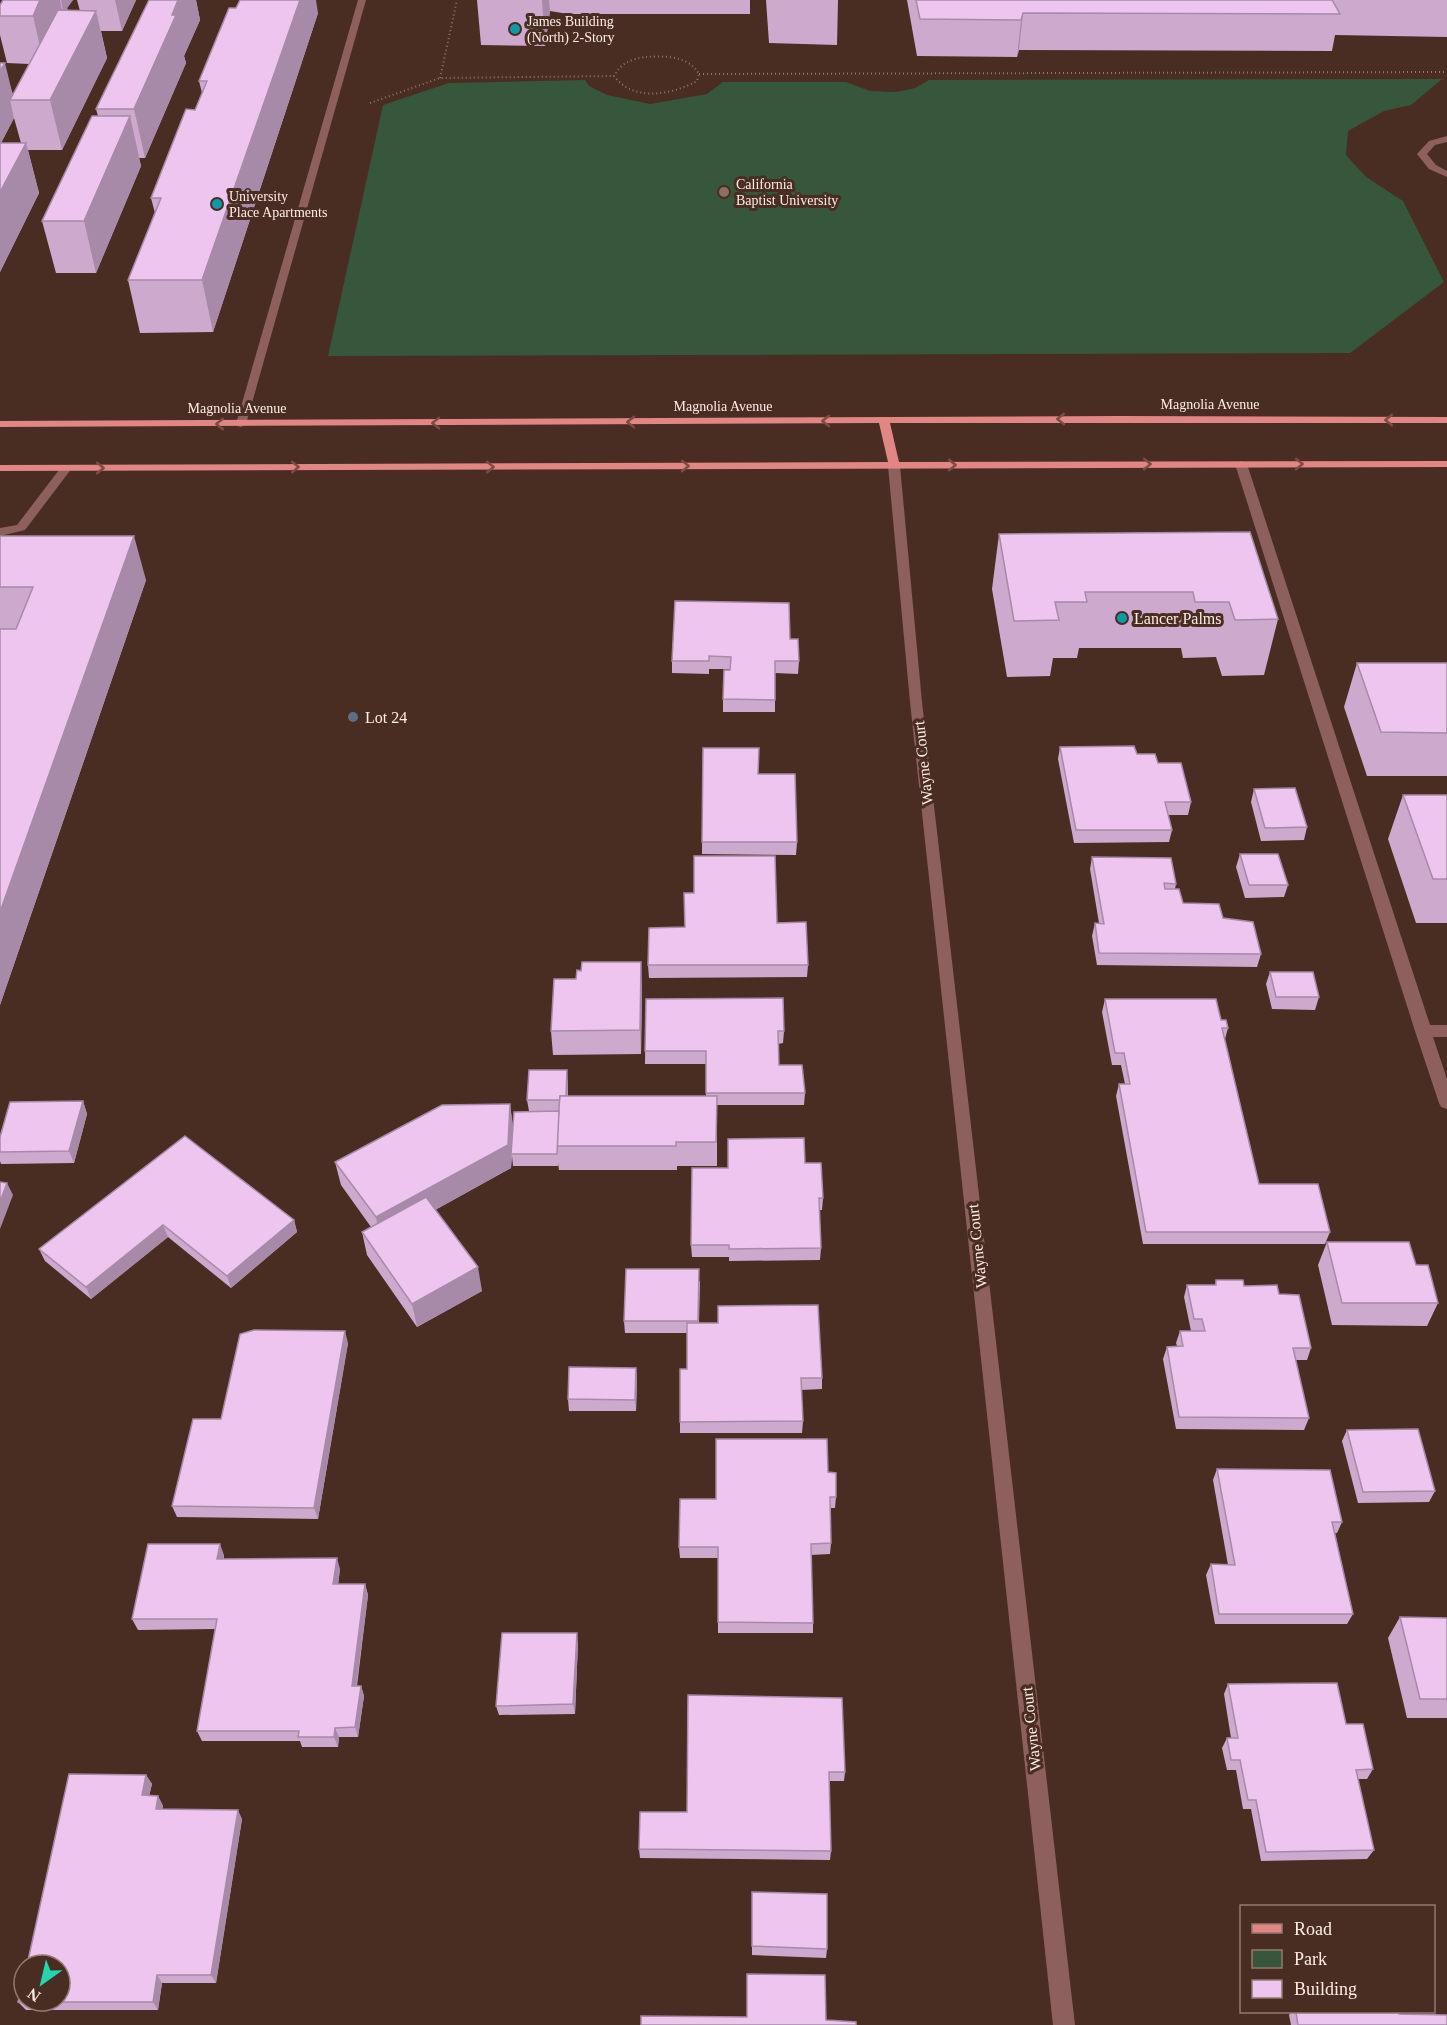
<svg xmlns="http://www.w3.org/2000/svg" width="1447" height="2025" font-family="Georgia,serif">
<rect width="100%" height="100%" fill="#492d23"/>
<path fill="#36573b" d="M1442 79 1411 105 1384 111 1348 131 1346 155 1366 177 1403 201 1444 282 1350 353 328 356 383 105 449 83 585 80 589 86 607 95 650 104 707 94 723 82H846L870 91 896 92 915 88 929 80Z"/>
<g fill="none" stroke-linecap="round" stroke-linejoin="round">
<g stroke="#8f776e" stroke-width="2" stroke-dasharray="1 3" stroke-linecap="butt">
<path d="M646 57C664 56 688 55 699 74L697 81C672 95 633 102 614 76 621 63 631 59 646 57Z"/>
<path d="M699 74 1447 72"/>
<path d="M440 78 457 0"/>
<path d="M370 103 440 78 614 76"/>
</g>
<g fill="#8d605d" fill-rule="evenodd">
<path d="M358 0H366L246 424 241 427 237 426 236 424Z"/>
<path d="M1447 136V142L1435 145 1427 154 1436 165 1447 171V177L1429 169 1417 154 1429 141Z"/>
<path d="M1241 461 1247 464 1430 1025H1447V1037H1433L1447 1079V1109L1441 1107 1439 1103 1415 1031 1235 464Z"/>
<path d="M66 465 72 468 25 530 0 536V528L17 525 62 466Z"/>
</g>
<path fill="#8d605d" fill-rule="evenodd" d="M894 463 900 466 922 702 1075 2025H1053L910 702 888 466Z"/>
<path fill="#e18682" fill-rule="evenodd" d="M1119 416 1447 417V423H890L899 462 1447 461V467L0 471V465L888 462 879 423 0 427V421Z"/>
</g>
<g fill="#cda9ce" fill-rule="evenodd">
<path d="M3 0H73L67 8 68 10 80 11 77 0H136L122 31H101L107 58 62 150H28L39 193 0 272V63L13 94 29 64 7 63 0 35V5ZM14 118 21 143H1Z"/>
<path d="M149 0H196L200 20 184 56 186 63 145 158H139L141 166 96 273H56L42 221 98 116 96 109Z"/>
<path d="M477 0H750V14H568L550 11 545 46 481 45Z"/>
<path d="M766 0H838L837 45 769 43Z"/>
<path d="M907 0H1447V37L1335 35 1332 51 1019 50 1017 57 917 56Z"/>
<path d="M236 8 318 13 213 332 140 333 128 280 155 213 151 198 195 110 202 93 199 81Z"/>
<path d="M1250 532 1278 619 1264 675 1222 676 1216 657 1183 658 1181 648H1079L1077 658H1053L1050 676 1007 677 992 589 999 534Z"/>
<path d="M0 536 146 580 0 1005Z"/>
<path d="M790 639 799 661 798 674 775 673V712H723V699L730 669H709V674L672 673V661Z"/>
<path d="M1357 663H1447V776H1367L1344 707Z"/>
<path d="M1060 747 1137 754 1158 763 1191 802 1188 815H1168L1172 830 1169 842 1074 843 1058 759Z"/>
<path d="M703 748 758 774 797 842 796 855 702 854Z"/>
<path d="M1254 789 1307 827 1304 840 1261 841 1251 802Z"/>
<path d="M1403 795H1447V923H1416L1388 839Z"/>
<path d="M1240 854 1288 885 1284 897 1245 898 1236 867Z"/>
<path d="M1092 857 1176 884 1175 889 1183 903 1223 918 1261 954 1257 967 1097 965 1092 936 1095 923H1099L1090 869Z"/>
<path d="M777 923 808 965 807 977 649 978 648 965 685 927Z"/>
<path d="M1270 972 1319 997 1315 1010 1272 1009 1266 984Z"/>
<path d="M576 979 642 986 641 1054 553 1055 551 1031Z"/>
<path d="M646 999 784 1031 783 1043 778 1044 779 1065 805 1093 804 1105H717V1166H677V1170H559L558 1163V1166H513L512 1156 511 1168 435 1210 482 1291 417 1327 367 1255 362 1232 371 1227 341 1185 335 1162 510 1104 513 1128 529 1111 527 1100 568 1082V1096H706V1064H645Z"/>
<path d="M1105 999 1221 1020 1228 1028 1225 1039 1259 1184 1330 1232 1325 1244H1143L1116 1096 1119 1084H1125L1121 1065H1112L1102 1012Z"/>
<path d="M83 1101 87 1114 74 1163 1 1164 0 1161V1137Z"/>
<path d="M185 1136 294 1220 297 1232 231 1288 168 1237 91 1299 45 1261 39 1249Z"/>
<path d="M805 1163 823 1198 822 1210H819L821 1248 820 1260 729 1261V1257H692L691 1245 728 1168Z"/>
<path d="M1327 1242 1416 1265 1438 1303 1427 1326 1332 1325 1318 1265Z"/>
<path d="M1216 1280 1244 1286 1279 1294 1311 1348 1307 1360H1295L1309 1418 1304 1430 1176 1429 1163 1359 1167 1347 1177 1346 1176 1343 1180 1331H1191L1184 1297 1187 1285H1215Z"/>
<path d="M700 1281 699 1323 822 1378V1389L801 1390 803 1421 802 1433H680V1369H687V1333H625L624 1321Z"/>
<path d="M348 1343 318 1519 177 1517 172 1506Z"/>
<path d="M636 1368 637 1380 636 1411H569L568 1399Z"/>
<path d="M1347 1430 1435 1491 1429 1502 1358 1503 1342 1441Z"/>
<path d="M1217 1469 1342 1522 1337 1533H1335L1353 1614 1347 1624H1215L1206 1575 1211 1564 1228 1565 1213 1480Z"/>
<path d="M828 1472 836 1497 835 1508H830L831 1543 830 1554 811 1555 813 1623V1633H718V1558H680L679 1547Z"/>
<path d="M224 1555V1559L340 1569 338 1584H365L368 1595 357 1686H361L364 1696 358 1737H339L338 1747H302L300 1741H202L197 1731 215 1629 138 1630 132 1619Z"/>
<path d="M1400 1617 1447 1618V1718H1407L1388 1638Z"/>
<path d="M578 1643 575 1714 499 1715 496 1706Z"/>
<path d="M1228 1684 1346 1724 1373 1769 1367 1779H1358L1374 1850 1367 1859 1261 1861 1251 1809H1243L1236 1770H1227L1222 1748 1227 1738H1231L1224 1694Z"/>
<path d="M688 1695 845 1772 844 1781H829L831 1851 830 1860 640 1858 639 1849 687 1812Z"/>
<path d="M146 1775 152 1784 149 1796H158L163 1806 162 1809 242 1819 216 1983H162L158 2010H26L18 2002Z"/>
<path d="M752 1892 827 1949 826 1958 752 1955Z"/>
<path d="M1291 2012H1399V2014L1447 2025H1291L1289 2015Z"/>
</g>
<g fill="#a78aa7">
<path d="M40 0H60L65 25 44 64 33 16Z"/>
<path d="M61 0H73L67 8 68 11 64 17Z"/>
<path d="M115 0H136L122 31Z"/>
<path d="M178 0H196L200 20 184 56 186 63 145 158 134 109Z"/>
<path d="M300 0H316L318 13 213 332 202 280Z"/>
<path d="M542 0H549L550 11 545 46Z"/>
<path d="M96 11 107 58 62 150 50 100Z"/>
<path d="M1023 13 1019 50 1017 57 1021 20Z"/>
<path d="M5 63 14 100H10L14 118 0 145V71Z"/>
<path d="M130 116 141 166 96 273 84 221Z"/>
<path d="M26 143 39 193 0 272V192Z"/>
<path d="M134 536 146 580 0 1005V912Z"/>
<path d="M641 962 642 986 641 1054 640 1030Z"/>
<path d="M567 1070 568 1082 567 1112 566 1100Z"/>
<path d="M83 1101 87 1114 74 1163 69 1151Z"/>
<path d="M510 1104 513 1128 511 1168 381 1240 376 1217Z"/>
<path d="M7 1183 13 1195 0 1229V1202Z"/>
<path d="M294 1220 297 1232 231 1288 227 1276Z"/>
<path d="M163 1225 168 1237 91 1299 86 1287Z"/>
<path d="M478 1267 482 1291 417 1327 412 1304Z"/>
<path d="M345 1331 348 1343 318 1519 314 1508Z"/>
<path d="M636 1368 637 1380 636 1411 635 1400Z"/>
<path d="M220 1544 224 1555 222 1570 217 1559Z"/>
<path d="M337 1558 340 1569 337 1595 333 1584Z"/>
<path d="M365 1584 368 1595 355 1696 352 1686Z"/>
<path d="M577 1633 578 1643 575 1714 573 1704Z"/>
<path d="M361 1686 364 1696 358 1737 355 1727Z"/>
<path d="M335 1728 339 1737 338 1747 334 1737Z"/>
<path d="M146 1775 152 1784 147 1804 142 1795Z"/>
<path d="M158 1796 163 1806 161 1819 156 1809Z"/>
<path d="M238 1810 242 1819 216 1983 211 1975Z"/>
<path d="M157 1975 162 1983 158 2010 153 2002Z"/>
</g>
<g fill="#eec5ef" stroke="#a78aa7" stroke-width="1.5">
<path d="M3 0H40L33 16H0V5Z"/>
<path d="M149 0H178L172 15H176L134 109H96Z"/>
<path d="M240 0H300L202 280H128L161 198H151L186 109 195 110 207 81H199L229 8H236Z"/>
<path d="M916 0H1332L1340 14 1023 13 1021 20 920 19Z"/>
<path d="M58 10 96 11 50 100H10Z"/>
<path d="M0 63H5L0 71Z"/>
<path d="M92 116H130L84 221H42Z"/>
<path d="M0 143H26L0 192Z"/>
<path d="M1250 532 1278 619 1235 620 1229 602H1195L1193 592H1085L1087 602H1055L1059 620 1014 621 999 534Z"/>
<path d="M0 536H134L0 912V629H16L33 587H0Z"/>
<path d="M675 601 789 603 790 639H798L799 661H775V700L723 699 724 670H730L731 657 709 656V661H672Z"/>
<path d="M1357 663H1447V733L1381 732Z"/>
<path d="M1134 746 1137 754H1155L1158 763H1181L1191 802H1165L1172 830H1076L1060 747Z"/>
<path d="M703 748H759L758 774H795L797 842H702Z"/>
<path d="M1295 788 1307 827 1265 828 1254 789Z"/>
<path d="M1403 795H1447V879H1433Z"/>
<path d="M1240 854H1278L1288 885H1249Z"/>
<path d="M694 856H775L777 923 806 922 808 965H648L649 928 685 927 684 893H694Z"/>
<path d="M1092 857 1171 858 1176 884 1164 883 1165 889H1179L1183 903 1219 904 1223 918 1253 922 1261 954 1099 953 1095 923 1104 924Z"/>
<path d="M582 962H641L640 1030 551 1031 554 979H576L577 970 581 971Z"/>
<path d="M1270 972H1313L1319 997H1276Z"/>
<path d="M783 998 784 1031H778L779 1065H802L805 1093H706V1051H645L646 999Z"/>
<path d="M1105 999H1216L1221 1020H1226L1228 1028H1222L1259 1184H1318L1330 1232H1146L1119 1084H1130L1124 1053H1115Z"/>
<path d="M529 1070H567L566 1096H560V1100H527Z"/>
<path d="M560 1096H717L716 1142H676V1146H556Z"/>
<path d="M83 1101 69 1151 0 1152V1137L10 1102Z"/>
<path d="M510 1104 508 1145 376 1217 335 1162 442 1105Z"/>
<path d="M559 1111 557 1154H511L514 1112Z"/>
<path d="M185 1136 294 1220 227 1276 163 1225 86 1287 39 1249Z"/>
<path d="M804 1138 805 1163H821L823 1198H819L821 1248 729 1249V1245H691L692 1168H728V1139Z"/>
<path d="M0 1182 7 1183 0 1202Z"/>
<path d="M426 1197 478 1267 412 1304 362 1232Z"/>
<path d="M1327 1242H1409L1416 1265H1428L1438 1303H1342Z"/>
<path d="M626 1269H699L698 1321H624Z"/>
<path d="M1216 1280H1243L1244 1286 1277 1285 1279 1294 1299 1295 1311 1348H1293L1309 1418 1179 1417 1167 1347 1183 1346 1180 1331H1205L1202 1319H1194L1187 1285H1216Z"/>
<path d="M818 1305 822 1378H801L803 1421 680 1422V1369H687V1323H718V1306Z"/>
<path d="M254 1330 345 1331 314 1508 172 1506 193 1419H221L240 1334Z"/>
<path d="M569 1367 636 1368 635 1400 568 1399Z"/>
<path d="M1418 1429 1435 1491 1363 1492 1347 1430Z"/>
<path d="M716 1439H827L828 1472 836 1473V1497H830L831 1543 811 1544 813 1623 718 1622V1547H679L680 1499H716Z"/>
<path d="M1217 1469 1330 1470 1342 1522H1332L1353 1614H1219L1211 1564 1235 1565Z"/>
<path d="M148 1544H220L217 1559 337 1558 333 1584H365L352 1686H361L355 1727 335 1728 334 1737H298L299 1731H197L217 1619H132Z"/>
<path d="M1400 1617 1447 1618V1699H1420Z"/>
<path d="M502 1633H577L573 1704 496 1706Z"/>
<path d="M1337 1683 1346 1724H1363L1373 1769 1356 1770 1374 1850 1266 1852 1256 1800H1248L1240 1760H1231L1227 1738H1238L1228 1684Z"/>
<path d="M688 1695 842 1698 845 1772H829L831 1851 639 1849 640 1812H687Z"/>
<path d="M69 1774 146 1775 142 1795 158 1796 156 1809 238 1810 211 1975H157L153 2002H18L24 1977V2001H60V1965H27Z"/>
<path d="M752 1892 827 1894V1949L752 1946Z"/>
<path d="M747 1974 825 1975 826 2020 856 2022V2025H641V2016L747 2017Z"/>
<path d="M1296 2012H1399V2014L1447 2015V2025H1298Z"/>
</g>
<defs><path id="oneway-chevron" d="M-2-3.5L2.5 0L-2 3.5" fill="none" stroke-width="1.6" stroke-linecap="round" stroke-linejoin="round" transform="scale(1.5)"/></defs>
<g stroke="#7e4c44">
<use href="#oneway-chevron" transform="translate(1061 419) rotate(180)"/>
<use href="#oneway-chevron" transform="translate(1389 420) rotate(-180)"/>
<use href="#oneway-chevron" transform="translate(826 421) rotate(180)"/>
<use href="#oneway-chevron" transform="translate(631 422) rotate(180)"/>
<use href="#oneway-chevron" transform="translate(436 423) rotate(180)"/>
<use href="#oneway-chevron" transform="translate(220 424) rotate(180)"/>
<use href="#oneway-chevron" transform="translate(1147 464)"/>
<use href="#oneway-chevron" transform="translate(1299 464)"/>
<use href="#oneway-chevron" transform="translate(952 465)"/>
<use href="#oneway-chevron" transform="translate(685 466)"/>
<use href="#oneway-chevron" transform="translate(295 467)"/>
<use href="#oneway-chevron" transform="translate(490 467)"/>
<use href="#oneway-chevron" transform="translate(100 468)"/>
</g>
<g fill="#0f9aa8" stroke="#492d23" stroke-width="2">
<circle cx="515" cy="29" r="6"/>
<circle cx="217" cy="204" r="6"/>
<circle cx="1122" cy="618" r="6"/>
</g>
<circle fill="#8d6e63" stroke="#492d23" stroke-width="2" cx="724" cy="192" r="6"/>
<circle fill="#5c6f8a" stroke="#492d23" stroke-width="2" cx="353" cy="717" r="6"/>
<g text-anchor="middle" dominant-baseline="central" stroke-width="6" stroke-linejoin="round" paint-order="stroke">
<g font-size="14" fill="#ffece5" stroke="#492d23" text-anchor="start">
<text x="527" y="21">James Building<tspan x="527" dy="16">(North) 2-Story</tspan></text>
<text x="736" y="184">California<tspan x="736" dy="16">Baptist University</tspan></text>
<text x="229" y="196">University<tspan x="229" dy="16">Place Apartments</tspan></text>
</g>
<g font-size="14" fill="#ffece5" stroke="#492d23">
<text x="1210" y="404">Magnolia Avenue</text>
<text x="723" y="406">Magnolia Avenue</text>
<text x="237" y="408">Magnolia Avenue</text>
</g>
<g font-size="16" fill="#ffece5" stroke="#492d23" text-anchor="start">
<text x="1134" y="618">Lancer Palms</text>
<text x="365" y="717">Lot 24</text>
</g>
<g font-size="16" fill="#ffece5" stroke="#492d23">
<text transform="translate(923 763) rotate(-96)">Wayne Court</text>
<text transform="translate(977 1246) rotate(-96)">Wayne Court</text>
<text transform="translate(1031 1729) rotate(-96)">Wayne Court</text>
</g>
</g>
<rect x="1240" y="1905" width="195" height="108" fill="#492d23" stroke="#927971" stroke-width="1.5"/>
<rect x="1252" y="1924" width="30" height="9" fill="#e18682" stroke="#927971" stroke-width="1.5"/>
<text x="1294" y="1935" font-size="18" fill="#ffece5">Road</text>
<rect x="1252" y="1950" width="30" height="18" fill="#36573b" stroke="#927971" stroke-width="1.5"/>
<text x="1294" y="1965" font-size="18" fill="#ffece5">Park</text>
<rect x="1252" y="1980" width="30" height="18" fill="#eec5ef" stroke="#927971" stroke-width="1.5"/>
<text x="1294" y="1995" font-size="18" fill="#ffece5">Building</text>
<g transform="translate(42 1983) rotate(214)"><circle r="28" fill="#492d23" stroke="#927971" stroke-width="1.5"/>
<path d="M0-4.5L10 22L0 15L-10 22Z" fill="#26d5ae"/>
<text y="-9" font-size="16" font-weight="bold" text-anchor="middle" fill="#ffece5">N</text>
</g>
</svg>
